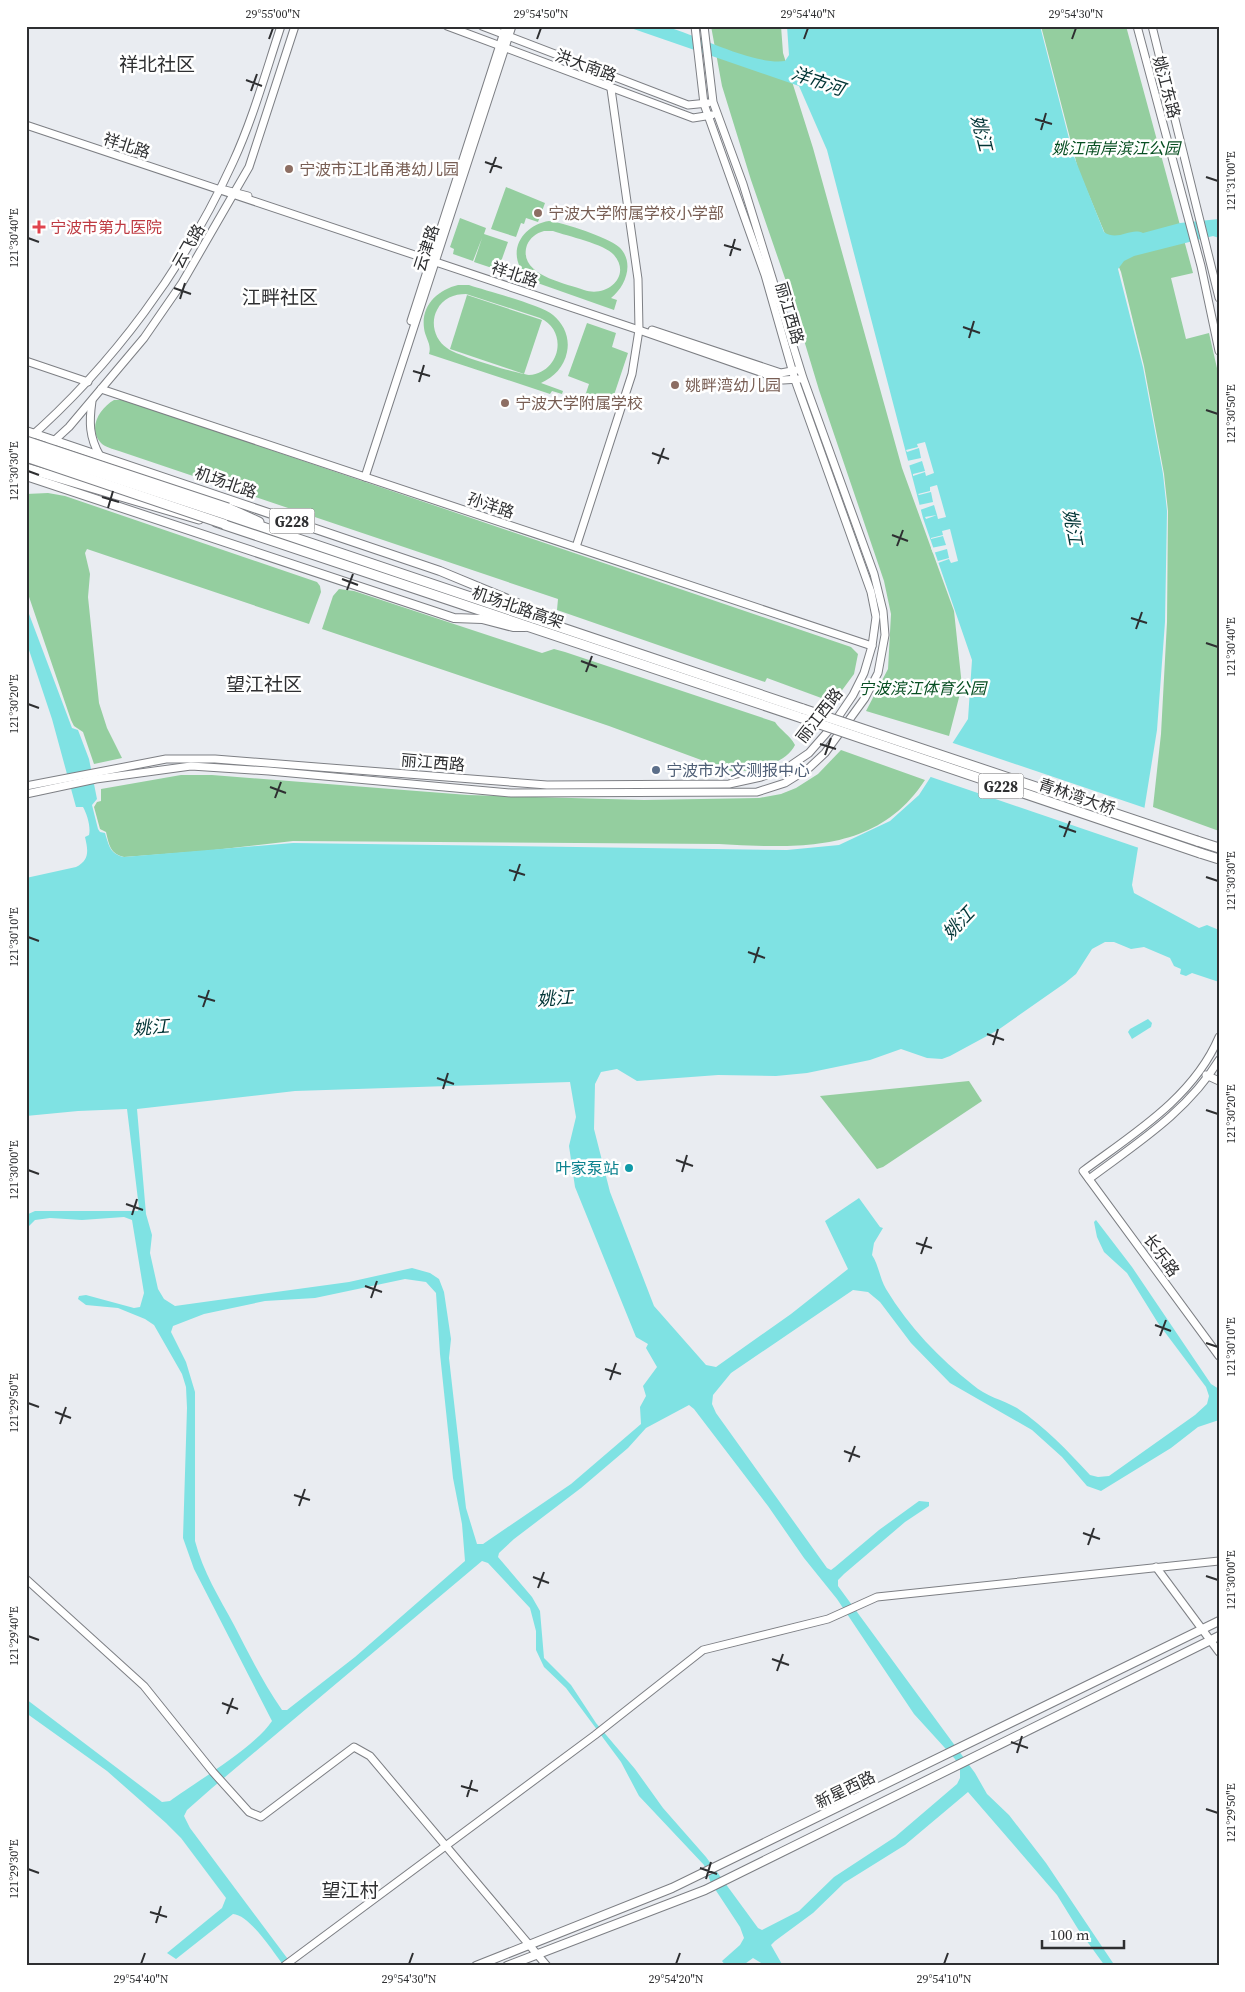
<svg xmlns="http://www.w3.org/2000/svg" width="1245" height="1992" font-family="'Source Serif 4','Noto Sans SC',serif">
<rect width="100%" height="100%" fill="#e9ecf1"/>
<g fill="#94ce9f" fill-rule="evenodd">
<path d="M711 26H781L783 53 813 148 902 468 954 611 962 686 949 736 866 711 888 669 891 614 884 581 819 390 788 287 751 180 722 86Z"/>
<path d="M1041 26H1126L1193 273 1171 278 1186 339 1209 333 1219 377V831L1153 807 1161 734 1167 622 1168 511 1164 474 1144 366 1121 272 1078 169Z"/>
<path d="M506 187 545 203 538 222 526 218 524 224 521 223 516 237 491 229Z"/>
<path d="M460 218 486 228 484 234 508 242 498 270 474 262 482 238 473 261 453 254 454 249 450 247Z"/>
<path d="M549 221C565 223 607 237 619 247 635 262 626 286 611 298L617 300 614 310 512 274 515 266 520 267C509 245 527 224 549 221ZM544 231H553C567 236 605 244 614 255 632 276 607 298 584 290 565 283 517 275 527 245 530 238 536 233 544 231Z"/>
<path d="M458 285H469C487 291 541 305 553 315 564 324 570 338 567 352 564 367 554 377 541 383L563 391 562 394 552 391 550 394 429 354C432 344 425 338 424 328 421 305 438 290 458 285ZM466 294 540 318C569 331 560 373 529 375 515 373 457 356 447 348 435 340 430 323 437 310 443 298 454 294 466 294Z"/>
<path d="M467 295 542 320 524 374 450 349Z"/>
<path d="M587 323 616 333 612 347 628 353 610 407 584 399 589 384 568 376Z"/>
<path d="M114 400H124L851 647 858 654 854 674 840 693H829L824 699 767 678 765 682 557 610 558 599 119 451C113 449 105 447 101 443 87 428 100 408 114 400Z"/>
<path d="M48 493 65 496 317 582 320 586 321 592 309 624 87 549 85 553 90 574 88 597 99 703 107 728 122 758 94 764 83 732 74 726 71 720 26 588V494Z"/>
<path d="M339 589 354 591 542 653 554 649 565 652 775 722C781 731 790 735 795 745 786 764 751 773 731 771L609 726 322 629 333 596Z"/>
<path d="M841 750 925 780C877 854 797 848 719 844L293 841 205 851 124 857C110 854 109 844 106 832L100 829 94 807 97 802 101 801V789L181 775H212L468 795 644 800 759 798 781 794 796 788 818 774Z"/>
<path d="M969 1081 982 1101 883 1167 877 1169 820 1096Z"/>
</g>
<g fill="#7fe2e3" fill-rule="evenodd">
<path d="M625 26C638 26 655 24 667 27 700 36 752 65 785 61L789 55 787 26H1040L1073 154 1104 232C1118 242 1130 227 1143 233L1180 223 1219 219V238L1213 236 1134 256 1124 261 1118 269 1143 367 1163 474 1167 511 1165 622 1157 730 1132 885 1134 893 1199 928 1207 925 1219 930V982L1192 973 1186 976 1180 974 1181 969 1174 966 1170 958 1144 947 1131 949 1114 942H1105L1092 949 1076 974 1065 983 998 1030 950 1056 942 1059 927 1058 901 1049 870 1060 807 1073 776 1076 718 1075 637 1081 617 1069 601 1072 595 1084 594 1129 610 1192 654 1306 706 1365 716 1367 791 1314 848 1269 825 1221 859 1198 880 1227 883 1228 874 1243 872 1255C879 1266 880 1279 886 1289 909 1327 939 1358 973 1385 985 1396 1003 1400 1017 1408 1045 1427 1067 1450 1090 1475L1098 1477 1109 1476 1195 1415 1207 1404 1209 1396 1206 1387 1158 1323 1127 1273 1104 1252 1097 1237 1094 1222 1096 1220 1132 1267 1211 1384 1219 1389V1420L1198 1427 1171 1448 1101 1491 1087 1486 1062 1457 1032 1430 950 1383 911 1343 880 1302 868 1292 853 1290 731 1373 713 1395 712 1404 716 1413 827 1568 831 1570 835 1567 879 1530 919 1501 929 1502V1506L905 1522 844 1574 838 1580V1586L975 1773 987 1794 1009 1815 1046 1863 1115 1966H1105L1078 1929 1057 1895 968 1792 905 1845 844 1883 813 1913 775 1941 771 1945 783 1966H766L753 1958 742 1966H726L722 1961 740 1945 744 1938 740 1927 711 1883 704 1865 639 1796 621 1762 566 1688 544 1667 536 1650V1631L530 1608 488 1563 482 1561 212 1788 187 1810 184 1816 190 1828 293 1966H284C273 1952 250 1915 233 1914L176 1959 167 1953 222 1908 226 1898 181 1838 166 1823 107 1771 26 1713V1699L162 1802 170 1801C196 1782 256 1746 272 1721L194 1569 183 1538 187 1408 186 1387 182 1374 154 1325 145 1319 118 1308 86 1305 78 1299 79 1296 86 1295 134 1308 140 1307 144 1293 132 1220 124 1217 82 1220 50 1218 35 1220 26 1229V1215L35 1211H138L139 1208 127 1109 78 1111 26 1116V878L76 867C90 860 88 850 85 837L89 835C91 827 87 814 83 807H76L52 719 26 641V606L72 728 78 730 89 759 97 799 92 805 98 829 100 832 105 833C109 846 110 854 124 857L293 843 787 850 839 845 890 821 919 795 968 719 972 660 923 518 827 150 799 86ZM570 1082 576 1117 569 1146 575 1187 636 1337 648 1344 646 1348 657 1367 643 1386 646 1396 640 1407 641 1424 571 1484 483 1544H477L466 1508 449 1358 451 1339 444 1292 439 1279 430 1273 412 1268 349 1282 175 1306 164 1299 158 1289 150 1253 152 1235 146 1214 137 1109 295 1091ZM405 1279 426 1282 436 1293 440 1354 453 1478 462 1524 465 1561 355 1657 287 1710H282C263 1683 249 1654 234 1625 219 1597 203 1572 195 1541V1392L186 1362 171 1332 173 1326 204 1314 265 1301 315 1298ZM689 1405 694 1409 768 1506 804 1558 837 1599 914 1714 955 1759 960 1769V1778L957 1784 895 1837 834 1877 799 1911 762 1930 758 1928 706 1857 663 1808 635 1769 596 1723 571 1685 544 1658 540 1611 532 1597 498 1557 499 1553 514 1539 581 1488 628 1448 646 1428Z"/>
<path d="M1148 1019 1152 1023 1151 1027 1132 1039 1128 1032 1130 1029Z"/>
</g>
<g fill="#e9ecf1">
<path d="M925 442 934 473 926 476 925 472 913 476V474L925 471 922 461 908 466 907 461 921 458 919 448 907 452 906 450 918 447 917 444Z"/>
<path d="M937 485 946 517 938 519 937 515 926 519 925 517 937 515 934 505 920 510 919 505 933 502 931 492 919 495 918 494 930 491V487Z"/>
<path d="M950 529 958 561 951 563 949 559 938 563V561L949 558 947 549 933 553 931 548 946 545 943 536 931 539V538L943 535 942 531Z"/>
<path d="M950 742 1148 809 1142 849 928 776Z"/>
</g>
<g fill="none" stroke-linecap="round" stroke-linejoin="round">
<defs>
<g id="secondary">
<path d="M447 26 693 118 712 115"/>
<path d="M482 26 688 105 708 103"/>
<path d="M1137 26 1201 266 1219 351"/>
<path d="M1152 26 1219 298"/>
<path d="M26 125 639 330 783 380 800 379"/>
<path d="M225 190 248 196"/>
<path d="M411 321 506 26"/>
<path d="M652 330 781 373 797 370"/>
<path d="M26 361 88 382"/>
<path d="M101 389 872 646"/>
<path d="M92 401C89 422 89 437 100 456"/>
<path d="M26 441C113 365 185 267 233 162 253 119 266 71 281 26"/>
<path d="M43 451 69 427 144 338 182 283 249 167 295 26"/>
<path d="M365 477 512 26"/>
<path d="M576 547 632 374 639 330 638 279 611 89"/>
<path d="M26 786 166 759H215L547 785 729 784 761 777 790 766 809 753 830 729 853 695 864 673 872 646 876 617 871 592 795 380 765 275 704 104 695 26"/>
<path d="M26 794 96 779 191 766 269 771 511 793 757 792 785 783 809 768 825 753 865 698 878 673 885 635 883 611 874 574 803 378 743 184 713 102 704 26"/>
<path d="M1219 1037C1193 1098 1133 1134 1083 1171L1219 1356"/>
<path d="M1206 1075 1219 1081"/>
<path d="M1089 1179C1137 1143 1187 1112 1219 1060"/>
<path d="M1156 1567 1219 1652"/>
<path d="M26 1579 144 1686 213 1772 249 1812 261 1817 354 1747 370 1756 547 1966"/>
<path d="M284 1966 595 1735 703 1650 828 1619 877 1597 1219 1561"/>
</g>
<g id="primary">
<path d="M26 431 440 571 522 605 548 621"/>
<path d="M26 476 454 618 482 619 513 627H525"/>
<path d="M476 1966 672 1888 1219 1621"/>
<path d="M507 1966 705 1890 1219 1636"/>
</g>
<g id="highway">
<path d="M26 468 199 519"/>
<path d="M228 508 259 522"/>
<path d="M227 515 803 709"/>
<path d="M216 522 802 718"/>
<path d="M1197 841 1219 848"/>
<path d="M1200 853 1219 859"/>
</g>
</defs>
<use href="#secondary" stroke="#7d7f84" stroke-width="9"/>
<use href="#primary" stroke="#7d7f84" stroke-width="10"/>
<use href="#highway" stroke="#7d7f84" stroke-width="11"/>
<use href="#secondary" stroke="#fff" stroke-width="7"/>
<use href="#primary" stroke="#fff" stroke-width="8"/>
<use href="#highway" stroke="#fff" stroke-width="9"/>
<defs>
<g id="highway-bridge">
<path d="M26 441 228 508"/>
<path d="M26 449 227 515"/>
<path d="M26 457 224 524"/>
<path d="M803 709 1197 841"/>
<path d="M802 718 1200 853"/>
</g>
</defs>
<use href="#highway-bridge" stroke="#7d7f84" stroke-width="11" stroke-linecap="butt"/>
<use href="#highway-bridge" stroke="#fff" stroke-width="9"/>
</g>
<path fill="none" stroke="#2e2f31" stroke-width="2" d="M269 39 273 28M537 39 541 28M804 39 808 28M1072 39 1076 28M246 80 262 86M251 91 257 74M1035 119 1052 124M1041 130 1046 113M485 162 502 168M490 173 496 157M1206 177 1218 181M28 238 39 242M724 245 741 250M730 256 735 239M174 288 191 294M180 299 185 283M963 327 980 333M969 338 974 321M413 371 430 376M419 382 424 365M1206 410 1218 414M652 453 669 459M658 464 664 448M28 471 39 475M102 497 119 502M108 508 113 491M892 535 908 541M897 546 903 530M342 579 358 585M347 590 353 574M1131 618 1147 623M1136 629 1142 612M1206 643 1218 647M581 661 597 667M586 672 592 656M28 704 39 708M820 744 836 749M825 755 831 738M270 787 286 793M275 798 281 782M1059 826 1076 832M1064 837 1070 821M509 870 525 875M1206 877 1218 881M514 881 520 864M28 937 39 941M748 952 765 958M754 963 759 947M198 996 215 1001M203 1007 209 990M987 1034 1004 1040M993 1045 998 1029M437 1078 454 1084M443 1089 448 1073M1206 1110 1218 1114M676 1160 693 1166M28 1170 39 1174M682 1172 687 1155M126 1204 143 1210M132 1215 137 1199M916 1243 932 1248M921 1254 927 1237M365 1286 382 1292M371 1298 377 1281M1155 1325 1171 1331M1160 1336 1166 1320M1206 1343 1218 1347M605 1369 621 1374M610 1380 616 1363M28 1403 39 1407M55 1412 71 1418M60 1424 66 1407M844 1451 860 1457M849 1462 855 1446M294 1495 310 1500M299 1506 305 1489M1083 1533 1100 1539M1088 1545 1094 1528M1206 1576 1218 1580M533 1577 549 1583M538 1588 544 1572M28 1636 39 1640M772 1659 789 1665M777 1671 783 1654M222 1703 238 1709M227 1714 233 1698M1011 1742 1028 1748M1017 1753 1022 1736M461 1786 478 1791M467 1797 472 1780M1206 1809 1218 1813M700 1868 717 1874M28 1869 39 1873M706 1879 711 1862M150 1912 167 1917M156 1923 161 1906M141 1964 145 1953M409 1964 413 1953M676 1964 680 1953M944 1964 948 1953"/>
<g fill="#8d6e63" stroke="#fff" stroke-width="2">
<circle cx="289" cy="169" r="5"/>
<circle cx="538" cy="213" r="5"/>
<circle cx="675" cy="385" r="5"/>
<circle cx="505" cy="403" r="5"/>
</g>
<path fill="#e0444e" stroke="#fff" stroke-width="2" d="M36.5 219.5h5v5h5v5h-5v5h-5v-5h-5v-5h5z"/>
<circle fill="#5c6f8a" stroke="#fff" stroke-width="2" cx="656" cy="770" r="5"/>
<circle fill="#0f9aa8" stroke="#fff" stroke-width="2" cx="629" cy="1168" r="5"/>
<g text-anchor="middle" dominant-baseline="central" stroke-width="5" stroke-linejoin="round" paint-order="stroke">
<g fill="#fff" stroke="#6d6d6f" stroke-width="1">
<rect x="269.5" y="508.5" width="45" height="25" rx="4"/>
<rect x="978.5" y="773.5" width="45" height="25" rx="4"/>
</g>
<g font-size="15" font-weight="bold" fill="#2e2f31">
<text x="292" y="521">G228</text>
<text x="1001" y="786">G228</text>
</g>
<g font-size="16" fill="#2e2f31" stroke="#fff">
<text transform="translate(586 65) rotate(20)">洪大南路</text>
<text transform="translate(1167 87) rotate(75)">姚江东路</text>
<text transform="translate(127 145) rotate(18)">祥北路</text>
<text transform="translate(188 246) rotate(-60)">云飞路</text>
<text transform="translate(426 248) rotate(-72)">云津路</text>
<text transform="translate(515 274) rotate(18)">祥北路</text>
<text transform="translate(790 313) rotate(74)">丽江西路</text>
<text transform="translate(226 482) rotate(19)">机场北路</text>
<text transform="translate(491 505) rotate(18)">孙洋路</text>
<text transform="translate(518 607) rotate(19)">机场北路高架</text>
<text transform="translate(819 715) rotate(-52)">丽江西路</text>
<text transform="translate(433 762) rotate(5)">丽江西路</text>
<text transform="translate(1077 796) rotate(19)">青林湾大桥</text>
<text transform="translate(1162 1255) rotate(54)">长乐路</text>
<text transform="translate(845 1789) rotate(-26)">新星西路</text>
</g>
<g font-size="16" font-style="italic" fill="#064e21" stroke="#fff">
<text x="1116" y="148">姚江南岸滨江公园</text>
<text x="922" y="688">宁波滨江体育公园</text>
</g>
<g font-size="16" fill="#785e54" stroke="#fff" text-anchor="start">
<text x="299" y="169">宁波市江北甬港幼儿园</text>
<text x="548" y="213">宁波大学附属学校小学部</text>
<text x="685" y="385">姚畔湾幼儿园</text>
<text x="515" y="403">宁波大学附属学校</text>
</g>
<g font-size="16" fill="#be3a42" stroke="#fff" text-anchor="start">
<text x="50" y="227">宁波市第九医院</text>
</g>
<g font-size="16" fill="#4e5e75" stroke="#fff" text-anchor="start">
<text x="666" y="770">宁波市水文测报中心</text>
</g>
<g font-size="16" fill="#0d838f" stroke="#fff" text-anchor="end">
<text x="619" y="1168">叶家泵站</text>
</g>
<g font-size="18" font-style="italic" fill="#023536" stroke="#fff">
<text transform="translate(818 81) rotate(19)">洋市河</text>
<text transform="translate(982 133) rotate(76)">姚江</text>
<text transform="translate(1073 527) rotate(79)">姚江</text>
<text transform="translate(958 923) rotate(-46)">姚江</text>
<text transform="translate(555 998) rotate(-4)">姚江</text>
<text transform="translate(151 1027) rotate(-4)">姚江</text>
</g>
<g font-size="19" fill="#2e2f31" stroke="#fff">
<text x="157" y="64">祥北社区</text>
<text x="280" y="297">江畔社区</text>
<text x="264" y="684">望江社区</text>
<text x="350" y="1890">望江村</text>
</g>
</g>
<rect width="1245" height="1992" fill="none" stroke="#ffffff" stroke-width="55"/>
<path d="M1042 1940v8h82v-8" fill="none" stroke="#2e2f31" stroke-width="2.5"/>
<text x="1050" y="1940" font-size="15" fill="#2e2f31" stroke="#ffffff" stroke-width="4" paint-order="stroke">100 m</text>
<rect x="28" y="28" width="1190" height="1936" fill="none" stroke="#2e2f31" stroke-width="2"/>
<g font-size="12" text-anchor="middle" fill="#2e2f31">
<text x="273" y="18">29°55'00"N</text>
<text x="541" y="18">29°54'50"N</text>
<text x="808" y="18">29°54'40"N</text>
<text x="1076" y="18">29°54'30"N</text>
<text transform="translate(1231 181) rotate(-90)" y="4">121°31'00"E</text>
<text transform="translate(14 238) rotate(-90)" y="4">121°30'40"E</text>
<text transform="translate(1231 414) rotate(-90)" y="4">121°30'50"E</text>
<text transform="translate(14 471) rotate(-90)" y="4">121°30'30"E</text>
<text transform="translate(1231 647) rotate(-90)" y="4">121°30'40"E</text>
<text transform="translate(14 704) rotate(-90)" y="4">121°30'20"E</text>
<text transform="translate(1231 881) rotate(-90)" y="4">121°30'30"E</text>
<text transform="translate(14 937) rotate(-90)" y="4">121°30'10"E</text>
<text transform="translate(1231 1114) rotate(-90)" y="4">121°30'20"E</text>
<text transform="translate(14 1170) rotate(-90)" y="4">121°30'00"E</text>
<text transform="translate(1231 1347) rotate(-90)" y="4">121°30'10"E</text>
<text transform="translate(14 1403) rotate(-90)" y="4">121°29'50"E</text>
<text transform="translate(1231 1580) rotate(-90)" y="4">121°30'00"E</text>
<text transform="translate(14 1636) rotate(-90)" y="4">121°29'40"E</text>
<text transform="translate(1231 1813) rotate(-90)" y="4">121°29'50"E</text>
<text transform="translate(14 1869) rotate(-90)" y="4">121°29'30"E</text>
<text x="141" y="1983">29°54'40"N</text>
<text x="409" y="1983">29°54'30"N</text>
<text x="676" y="1983">29°54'20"N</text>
<text x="944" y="1983">29°54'10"N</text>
</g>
</svg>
